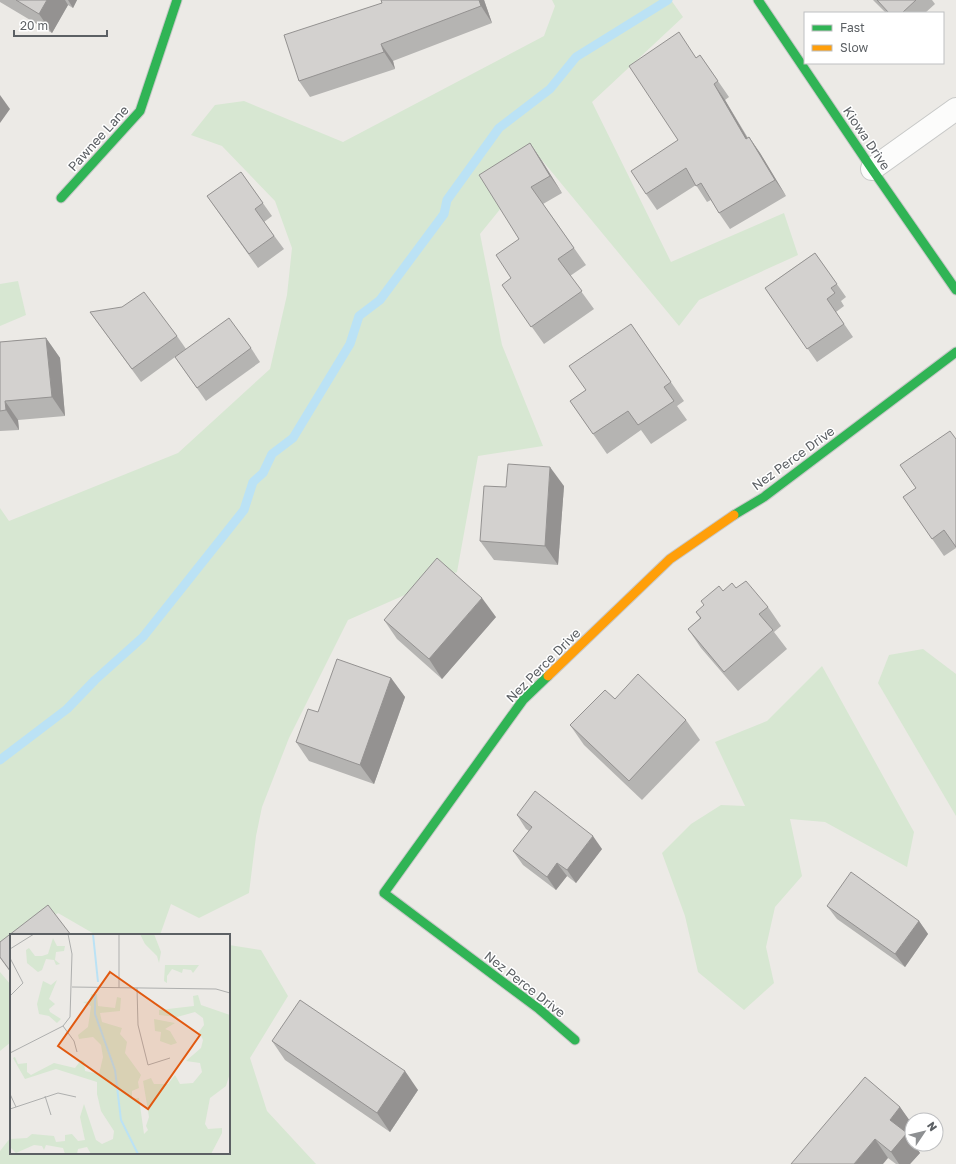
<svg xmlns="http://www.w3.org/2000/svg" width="956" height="1164" font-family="'Golos Text',sans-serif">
<rect width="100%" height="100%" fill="#eceae6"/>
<g fill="#d7e7d2">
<path d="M552 0H671L683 17 592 102 671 262 784 213 798 255 699 300 679 326 541 159 480 234 502 345 543 446 478 456 457 572 348 620 289 738 262 807 256 836 249 893 199 918 171 904 160 935H96L58 913 26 935H11L0 953V508L9 521 178 453 270 369 287 295 292 248 275 201 222 146 191 135 215 105 244 101 343 142 544 36 555 6Z"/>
<path d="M18 281 26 315 0 326V284Z"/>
<path d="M923 649 956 674V816L878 683 889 655Z"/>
<path d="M822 666 914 832 907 867 825 822 790 819 802 876 775 907 766 947 774 983 744 1010 698 972 685 916 662 853 691 824 721 805 745 806 715 742 767 721Z"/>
<path d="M229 945 261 950 288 996 250 1058 267 1111 316 1164H0V1151L11 1137V1153H229Z"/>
<path d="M0 972 11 985V1042L0 1051Z"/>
</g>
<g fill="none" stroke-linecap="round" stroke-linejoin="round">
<path stroke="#bbe2f5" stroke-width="9" d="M0 760 67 709 95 680 143 637 244 510 253 482 263 473 272 454 293 438 350 344 359 316 380 300 444 214 447 200 499 128 550 89 576 57 668 0"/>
<defs>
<path id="street" d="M872 169 956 109"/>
<g id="fast">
<path d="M758 0 872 169 956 290"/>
<path d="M61 198 140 111 177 0"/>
<path d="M734 515 764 497 956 352"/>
<path d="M548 676 523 700 384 893 539 1009 575 1040"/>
</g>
<path id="slow" d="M548 676 670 559 734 515"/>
</defs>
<use href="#street" stroke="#c8c9c8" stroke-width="24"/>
<use href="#fast" stroke="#c8c8c8" stroke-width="11"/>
<use href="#slow" stroke="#c8c8c8" stroke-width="11"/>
<use href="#street" stroke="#fcfcfb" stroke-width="22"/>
<use href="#fast" stroke="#30b455" stroke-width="9"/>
<use href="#slow" stroke="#ff9f0a" stroke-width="9"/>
</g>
<g fill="#b5b4b2">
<path d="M0 0H77L73 8 68 5 52 33 0 2Z"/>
<path d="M381 0H484L492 23 393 61 395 69 310 97 299 81 382 3Z"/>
<path d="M873 0H932L935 4 925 13H886Z"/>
<path d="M700 55 729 97 725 100 748 138 749 137 760 153 786 196 730 229 719 213 711 200 707 202 696 185 657 210 646 194 678 140 697 57Z"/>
<path d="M530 143 542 161 562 193 543 204 586 265 570 276 594 309 544 344 502 285 511 278 519 239Z"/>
<path d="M241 172 272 216 264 222 284 249 258 268 207 196Z"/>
<path d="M815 253 846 297 841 301 844 306 836 312 853 337 817 362 765 288Z"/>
<path d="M90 312 177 336 186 349 141 382Z"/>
<path d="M631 324 684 401 677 406 687 420 651 444 641 430 607 454 570 401 586 390Z"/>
<path d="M46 338 60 358 65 416 18 420 19 430 0 431V342Z"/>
<path d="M251 348 260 362 206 401 175 357Z"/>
<path d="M956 439V548L944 556 903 497 916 488Z"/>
<path d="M564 486 558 565 494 560 480 541 506 487Z"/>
<path d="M736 588 768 607 781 626 774 632 787 649 738 691 701 648 688 629 700 618 696 612Z"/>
<path d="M496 617 442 679 397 639 384 620Z"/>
<path d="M391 678 405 697 374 784 309 761 296 742 318 712Z"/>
<path d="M615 699 686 720 700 740 642 800 584 745 570 725Z"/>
<path d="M517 815 602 849 576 883 567 876 556 890 523 865 513 851 529 831 526 829Z"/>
<path d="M827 906 919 921 928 934 905 967 837 919Z"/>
<path d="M11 935V973L0 958V942Z"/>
<path d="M272 1041 418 1090 390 1132 285 1060Z"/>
<path d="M900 1107 912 1124V1129L907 1134 912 1141V1144L920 1153 910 1164H896L888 1158 791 1164Z"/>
</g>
<g fill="#949291">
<path d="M47 0H65L68 5 52 33 39 14Z"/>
<path d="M68 0H77L73 8Z"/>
<path d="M479 0H484L492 23 481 6Z"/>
<path d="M381 44 393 61 395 69 384 52Z"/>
<path d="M714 84 725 100 757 155 746 139Z"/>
<path d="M0 95 10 109 0 123Z"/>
<path d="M749 137 760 153 786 196 775 180Z"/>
<path d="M530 143 542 161 562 193 550 176Z"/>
<path d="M46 338 60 358 65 416 52 397Z"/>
<path d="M5 401 18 420 19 430 6 410Z"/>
<path d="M550 467 564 486 558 565 545 546Z"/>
<path d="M482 598 496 617 442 679 429 659Z"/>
<path d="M391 678 405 697 374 784 360 765Z"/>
<path d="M593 836 602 849 576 883 567 870Z"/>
<path d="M557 863 567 876 556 890 547 877Z"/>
<path d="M919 921 928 934 905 967 895 954Z"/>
<path d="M405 1071 418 1090 390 1132 377 1113Z"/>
<path d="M900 1107 912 1124V1129L907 1134 912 1141V1144H914L920 1153 910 1164H899L891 1152 890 1120Z"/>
<path d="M875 1139 888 1158 883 1164H854Z"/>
</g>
<g fill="#d3d1cf" stroke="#949291">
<path d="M16 0H47L39 14Z"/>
<path d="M381 0H479L481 6 381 44 384 52 299 81 284 35 382 3Z"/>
<path d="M877 0H916L902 13H889Z"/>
<path d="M679 32 696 58 700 55 718 81 714 84 746 139 749 137 775 180 719 213 701 183 696 186 686 168 646 194 631 171 678 140 629 66Z"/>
<path d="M530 143 550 176 531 187 574 248 558 259 582 291 531 327 502 285 511 278 496 255 519 239 479 175Z"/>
<path d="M241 172 263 203 255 209 274 236 249 254 207 196Z"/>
<path d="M815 253 837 284 831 288 835 293 827 299 844 324 807 349 765 288Z"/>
<path d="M144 292 177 336 132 369 90 312 122 307Z"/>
<path d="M229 318 251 348 197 388 175 357Z"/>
<path d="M631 324 671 382 664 387 674 401 638 425 628 411 593 434 570 401 586 390 569 366Z"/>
<path d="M46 338 52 397 5 401 6 410 0 411V342Z"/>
<path d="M950 431 956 439V547L944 530 932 539 903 497 916 488 900 465Z"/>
<path d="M508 464 550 467 545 546 480 541 484 486 506 487Z"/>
<path d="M437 558 482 598 429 659 384 620Z"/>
<path d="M746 581 768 607 759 614 773 630 724 672 688 629 701 618 696 612 704 605 701 601 719 586 723 591 732 583 736 588Z"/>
<path d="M337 659 391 678 360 765 296 742 308 709 318 712Z"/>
<path d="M638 674 686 720 629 781 570 725 605 690 615 699Z"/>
<path d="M535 791 593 836 567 870 557 863 547 877 513 851 532 827 517 815Z"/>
<path d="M851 872 919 921 895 954 827 906Z"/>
<path d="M48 905 71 935H11V972L0 957V942Z"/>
<path d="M300 1000 405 1071 377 1113 272 1041Z"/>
<path d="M865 1077 900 1107 890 1120 907 1133 891 1152 875 1139 854 1164H791Z"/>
</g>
<g text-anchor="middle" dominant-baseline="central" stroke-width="3" stroke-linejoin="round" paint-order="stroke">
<g font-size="13" fill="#5c6064" stroke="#fff">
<text transform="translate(98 138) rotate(-48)">Pawnee Lane</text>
<text transform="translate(867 138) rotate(56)">Kiowa Drive</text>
<text transform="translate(793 458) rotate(-36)">Nez Perce Drive</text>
<text transform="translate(543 665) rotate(-45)">Nez Perce Drive</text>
<text transform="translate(525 984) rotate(38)">Nez Perce Drive</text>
</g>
</g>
<g transform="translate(10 934)">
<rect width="220" height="220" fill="#eceae6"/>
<path d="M130 0H144L151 18 149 29 147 22 135 10ZM43 4 47 12H55L54 17 46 18 45 26 50 30 46 31 44 26 36 25 32 36 28 38 17 29 16 16 19 14 25 22H32L38 20ZM155 31H189L183 39 181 36 173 35 172 39 162 35 157 42V49L154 47ZM47 46 39 65 45 70 39 75 40 78 51 85 47 89 39 82 29 80 27 70 33 47 41 51ZM81 60H87L88 72 105 74 107 63 111 64 110 77 90 79 92 88 112 94 110 100 117 108 115 119 131 141 128 148 129 154 122 157V165L129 164 134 200 138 196 136 192 139 183 133 147 141 144 144 150H158L165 141 170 150 183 149 192 138 190 129 176 127 191 114 193 106 189 98 194 91 193 84 185 78 167 83 149 81V76L184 72 183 62 188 61 191 71 220 81V139L216 152 200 164 195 190 198 195 212 194V199L201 220H81L77 213 68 215 67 220H55L53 214 36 211 34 216 32 212 24 211 6 219 0 213V205L17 204 22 200 44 202 46 208 55 207V201L62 200 68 207 75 206 70 183 74 170 86 206 92 210 103 205 104 197 91 177 87 160V148L46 135 15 145 3 124 5 123 8 130 17 129V138L21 141 44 129 65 134 71 126 74 127 75 137 89 140 93 123 91 111 83 103 69 105 68 101 78 93 81 72 73 68 80 67ZM144 85 165 89 155 95 160 97 167 109 161 111 150 107 151 98 145 97Z" fill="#d7e7d2"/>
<path fill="none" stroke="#bbe2f5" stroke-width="2" d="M83 0 88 48M85 58V80L105 136 111 186 128 220"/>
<path fill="none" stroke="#aeafae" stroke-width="1" d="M0 15 24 0M0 24 13 49 1 61M62 53 206 55 220 59M109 54V0M127 54 128 91 138 131 160 124M53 92 64 107 67 118M0 119 53 92 60 83 62 20 58 0M0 160 6 173M35 162 41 181M0 175 48 159 66 163"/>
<path fill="#e15910" fill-opacity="0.15" stroke="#e15910" stroke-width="2" d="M100 38 190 101 138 175 48 112Z"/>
<rect width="220" height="220" fill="none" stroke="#5c6064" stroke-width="2"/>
</g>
<rect x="804" y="12" width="140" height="52" fill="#ffffff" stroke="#bebfc1"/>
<rect x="812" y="25" width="20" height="6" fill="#30b455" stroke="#bebfc1"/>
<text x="840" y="32" font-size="12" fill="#5c6064">Fast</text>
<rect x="812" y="45" width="20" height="6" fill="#ff9f0a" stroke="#bebfc1"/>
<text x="840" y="52" font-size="12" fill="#5c6064">Slow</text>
<g transform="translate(924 1132) rotate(55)"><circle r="19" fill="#ffffff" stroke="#bebfc1"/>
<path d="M0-3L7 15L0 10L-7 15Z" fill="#8e9092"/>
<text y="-6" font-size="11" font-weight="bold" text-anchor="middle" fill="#5c6064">N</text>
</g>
<path d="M14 30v6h93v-6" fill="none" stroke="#5c6064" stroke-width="2"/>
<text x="20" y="30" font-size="12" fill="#5c6064" stroke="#ffffff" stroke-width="3" paint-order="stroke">20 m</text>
</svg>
